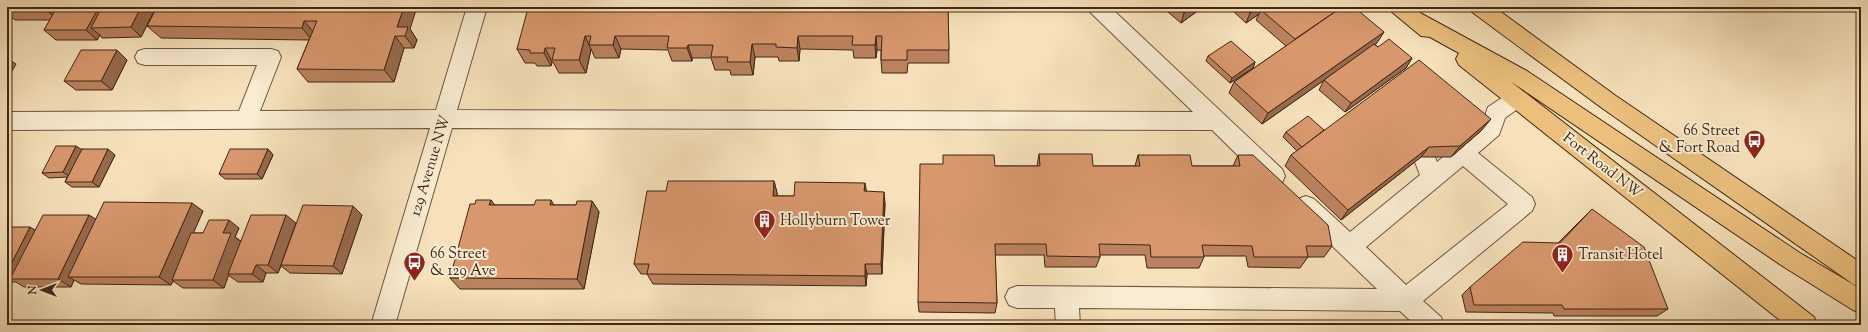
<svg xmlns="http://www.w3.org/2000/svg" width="1868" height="332" font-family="'Sorts Mill Goudy',serif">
<rect width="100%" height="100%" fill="#f6e1ba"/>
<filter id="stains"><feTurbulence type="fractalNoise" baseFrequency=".005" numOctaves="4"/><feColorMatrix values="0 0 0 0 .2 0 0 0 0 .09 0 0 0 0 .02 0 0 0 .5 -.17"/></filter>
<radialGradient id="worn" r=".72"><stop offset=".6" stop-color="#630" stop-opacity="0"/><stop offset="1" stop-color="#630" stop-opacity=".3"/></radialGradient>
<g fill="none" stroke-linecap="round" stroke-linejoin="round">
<defs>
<g id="minor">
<path d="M467 7H487L457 110 1193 112 1090 12 1087 7H1110L1282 169 1285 176 1282 183 1274 186 1266 183 1212 130 452 128 395 325H371L430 128 7 130V112L239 111 257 65H145L138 63 135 57 138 51 145 49H271L278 51 281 57 260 111 436 110Z"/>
<path d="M1516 90 1523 93 1527 99 1523 105 1505 118 1499 135 1478 153 1532 197 1535 204 1532 211 1423 301 1441 317 1444 325H1415L1400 311 1079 308 1080 325H1056L1055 308H1017L1009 305 1005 297 1009 289 1017 286 1377 289 1298 213 1295 206 1298 199 1306 196 1314 199 1350 232 1420 175 1413 157 1416 150 1424 148 1432 150 1437 162 1482 124 1488 107 1509 93ZM1463 166 1508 204 1406 285 1366 247Z"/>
</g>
<g id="major">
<path d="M1389 7H1413L1422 14 1527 71 1800 253 1861 289V313L1853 310 1784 267 1510 81 1814 317 1817 325H1786L1459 65 1456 59 1459 53 1430 37 1421 36 1392 12Z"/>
<path d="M1469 7H1494L1616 96 1861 263V287L1853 284 1602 108 1472 12Z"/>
</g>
</defs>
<use href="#minor" stroke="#6e553f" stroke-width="2"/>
<use href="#major" stroke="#412616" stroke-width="2"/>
<use href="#minor" fill="#f9ecd2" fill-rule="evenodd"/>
<use href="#major" fill="#ebc07d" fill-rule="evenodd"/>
</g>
<g fill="#ba825e" stroke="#412616">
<path d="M7 7H156L141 37 102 38 100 35 97 40H56L44 30 50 20H15L7 13Z"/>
<path d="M157 7 410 29 417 40 414 48H404L394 82H308L297 69 309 40 161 38 147 26Z"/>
<path d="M531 7H948L949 63H908L907 73H882L881 60V50H877L876 58H854L853 50 800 49 799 61H779L778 57H755L753 75H731L730 70H715L711 58H692V61H672L668 50 621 49 619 58H595L591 49 586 73H559L553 62H552L551 66H537L535 63H525L517 49Z"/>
<path d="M1162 7H1203L1181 23Z"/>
<path d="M1234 7H1354L1377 43 1375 45 1378 47 1412 58 1406 68 1345 112 1319 90 1324 80 1337 71 1262 124 1229 93 1234 82 1286 46 1256 20 1259 14 1246 23 1233 11Z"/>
<path d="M1208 56 1255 62 1253 68 1230 83 1206 61Z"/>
<path d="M127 60 112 90H76L64 81Z"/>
<path d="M1324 130H1482L1451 157H1421L1341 220 1285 166 1291 155 1297 151 1283 137 1286 132Z"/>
<path d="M82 149 115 155 99 187H72L65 182 67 177 49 178 42 173Z"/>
<path d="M268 149 273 155 262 179H225L219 174Z"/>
<path d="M1039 154 1093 166H1135L1138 155 1192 166H1233L1238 155 1332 246 1324 257H1308L1300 268 1248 267 1246 256H1204V257L1199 268H1147L1145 255H1100V257L1096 267H1045L1044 255H995L997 303 995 313 919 312 918 302 995 166H1037Z"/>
<path d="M774 181 777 193V196H794L866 191 885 203 882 274H867L866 286 653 284 647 274H641L634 264 666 191Z"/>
<path d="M592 201 599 212 584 289H460L450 278 494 205H576Z"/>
<path d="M353 206 362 215 342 274 290 273 281 266 278 273H266L263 282H238L228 275 224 288H183L173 281 171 285 81 284 74 280 71 287H24L16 282H7V227L35 230 96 219 203 211 193 233H203L239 228 235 237 241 241 296 223 290 241Z"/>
<path d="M1592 209 1668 309 1657 316H1554L1553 313 1466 312 1462 295 1470 287 1558 243Z"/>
</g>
<g fill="#976a4c" stroke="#412616">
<path d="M48 7H65L58 20 46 10Z"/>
<path d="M99 7H115L91 28 100 35 97 40 86 30Z"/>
<path d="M141 7H156L141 37 131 27Z"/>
<path d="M404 7H417L410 29 417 40 414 48 405 36 397 27Z"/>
<path d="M1192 7H1203L1181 23 1184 13Z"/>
<path d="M1259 7H1270L1261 10 1259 14 1246 23 1250 13Z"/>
<path d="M304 21 315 34 312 40 302 28Z"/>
<path d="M1384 32 1377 43 1262 124 1268 113Z"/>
<path d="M395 36 404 48 394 82 384 70Z"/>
<path d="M585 36 591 49 586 73 579 60Z"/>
<path d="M615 36 621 49 619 58 613 45Z"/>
<path d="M798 36 800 49 799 61 797 48Z"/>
<path d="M876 36 877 50 876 58 875 45Z"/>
<path d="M752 44 755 57 753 75 750 62Z"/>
<path d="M688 45 692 58V61L687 48Z"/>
<path d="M545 48 552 62 551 66 544 53Z"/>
<path d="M117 50 127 60 112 90 101 81Z"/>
<path d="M1412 58 1406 68 1345 112 1351 103Z"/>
<path d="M8 59 16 64 7 80V61Z"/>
<path d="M1255 62 1253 68 1230 83 1232 78Z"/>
<path d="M1491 119 1482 130 1451 157 1460 146Z"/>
<path d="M76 146 84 151 70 177 63 172Z"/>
<path d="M1429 147 1421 157 1341 220 1348 210Z"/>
<path d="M108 149 115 155 99 187 92 182Z"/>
<path d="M268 149 273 155 262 179 257 174Z"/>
<path d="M774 181 777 193 776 207 773 196Z"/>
<path d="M865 183 867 194 864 191Z"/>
<path d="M884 192 885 203 882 274 881 264Z"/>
<path d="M491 200 500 212 489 205Z"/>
<path d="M551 200 558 212 550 205Z"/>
<path d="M592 201 599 212 584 289 577 279Z"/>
<path d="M192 203 203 211 173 280H172L173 281 171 285 159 277Z"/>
<path d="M353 206 362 215 342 274 333 266Z"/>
<path d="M89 215 102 223 68 277 74 280 71 287 58 279Z"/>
<path d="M286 215 296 223 278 273 268 265Z"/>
<path d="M229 220 239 228 235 237 241 242 224 288 213 280 223 233Z"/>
<path d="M30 227 43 235 14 279 7 275V272Z"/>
<path d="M865 264 867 274 866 286 865 276Z"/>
<path d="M256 265 266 273 263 282 252 274Z"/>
</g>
<g fill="#d8976d" stroke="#412616">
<path d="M7 7H48L46 10H7Z"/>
<path d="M57 7H99L86 30H44Z"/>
<path d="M102 7H141L131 27 91 28Z"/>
<path d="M157 7H404L397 27H408L405 36H395L384 70 297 69 317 21H304L302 28 147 26Z"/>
<path d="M538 7H948L949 50H907V60H881L882 36H876L875 45H852L853 36H798L797 48 776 47V44H752L750 62H727L728 57H711L713 45H688L687 48H667L669 36H615L613 45H589L591 36H585L579 60H552L555 48H545L544 53H530V50L517 49 528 8Z"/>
<path d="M1177 7H1192L1184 13Z"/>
<path d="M1243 7H1259L1250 13Z"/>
<path d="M1265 7H1342L1295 39 1261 10Z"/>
<path d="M1342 7H1354L1384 32 1268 113 1234 82Z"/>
<path d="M1389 39 1412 58 1351 103 1324 80 1374 44 1378 47Z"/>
<path d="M1231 41 1255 62 1232 78 1208 56Z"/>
<path d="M81 50H117L101 81H64Z"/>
<path d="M1419 60 1491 119 1460 146 1429 147 1348 210 1291 155Z"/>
<path d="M1308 116 1324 130 1302 147 1286 132Z"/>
<path d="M56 146H76L63 172 42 173Z"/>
<path d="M82 149H108L92 182H65Z"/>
<path d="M230 149H268L257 174H219Z"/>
<path d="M1039 154H1092L1093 166H1140L1138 155H1190L1192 166H1240L1238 155H1253L1328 225 1332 246H1306L1308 257H1254L1252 246 1202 245 1204 257H1151L1150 245 1099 244 1100 257 1047 256 1046 244H995L997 303 918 302 920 164H943V155H994L995 166H1040Z"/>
<path d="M668 181H774L773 196H794L795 182 865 183 864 191 884 192 881 264H865V276L647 274 649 264H634L647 191H666Z"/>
<path d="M476 200H491L489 205H534L536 200H551L550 205H576L577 201H592L577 279 450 278 470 204H475Z"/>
<path d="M104 202 192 203 159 277H68Z"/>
<path d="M303 205 353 206 333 266 281 265Z"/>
<path d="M1592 209 1644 247 1668 309H1564L1562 305H1474L1470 287 1523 242 1560 243Z"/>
<path d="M43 215H89L58 279H10Z"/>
<path d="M251 215H286L268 265H256L252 274H228Z"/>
<path d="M209 220H229L223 233H231L213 280H172L191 233H203Z"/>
<path d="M7 227H30L7 272Z"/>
</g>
<defs>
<symbol id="bus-pin" viewBox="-11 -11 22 30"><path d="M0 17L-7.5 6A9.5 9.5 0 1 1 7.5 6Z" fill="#8f2418" stroke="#f9ecd2"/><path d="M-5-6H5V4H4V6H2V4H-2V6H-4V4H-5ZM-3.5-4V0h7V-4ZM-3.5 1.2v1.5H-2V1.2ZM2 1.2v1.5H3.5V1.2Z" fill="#fff"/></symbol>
<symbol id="building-pin" viewBox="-11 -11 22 30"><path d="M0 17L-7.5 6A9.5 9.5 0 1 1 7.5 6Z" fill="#8f2418" stroke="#f9ecd2"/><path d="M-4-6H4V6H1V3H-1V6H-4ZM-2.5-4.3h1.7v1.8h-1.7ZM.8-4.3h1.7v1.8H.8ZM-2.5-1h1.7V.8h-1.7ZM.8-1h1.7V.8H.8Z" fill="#fff"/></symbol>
</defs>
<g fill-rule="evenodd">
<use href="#bus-pin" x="1742" y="128" width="25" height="34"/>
<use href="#building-pin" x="752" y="208" width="25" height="34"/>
<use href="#building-pin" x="1550" y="242" width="25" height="34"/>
<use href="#bus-pin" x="402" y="250" width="25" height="34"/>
</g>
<g text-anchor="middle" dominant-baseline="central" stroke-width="4" stroke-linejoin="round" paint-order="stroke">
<g font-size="15" fill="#412616" stroke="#f9ecd2" text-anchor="start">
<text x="1740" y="131" text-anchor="end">66 Street<tspan x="1740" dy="17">&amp; Fort Road</tspan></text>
<text x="780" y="221">Hollyburn Tower</text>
<text x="430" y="254">66 Street<tspan x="430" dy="17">&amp; 129 Ave</tspan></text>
<text x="1578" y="255">Transit Hotel</text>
</g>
<g font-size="15" fill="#412616" stroke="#f9ecd2">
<text transform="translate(431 166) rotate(-73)">129 Avenue NW</text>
<text transform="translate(1602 166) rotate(38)">Fort Road NW</text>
</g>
</g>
<rect width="1868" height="332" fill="none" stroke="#f6e1ba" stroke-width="24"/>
<rect x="8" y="8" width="1852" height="316" fill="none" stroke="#412616" stroke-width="2"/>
<rect x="12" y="12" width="1844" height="308" fill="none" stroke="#412616"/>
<g transform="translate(42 290) rotate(270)" stroke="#f9ecd2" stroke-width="3" paint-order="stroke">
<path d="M0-3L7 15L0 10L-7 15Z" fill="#412616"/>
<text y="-6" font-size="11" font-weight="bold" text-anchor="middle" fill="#412616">N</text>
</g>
<rect width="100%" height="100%" filter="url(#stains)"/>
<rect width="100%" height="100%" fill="url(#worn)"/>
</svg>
